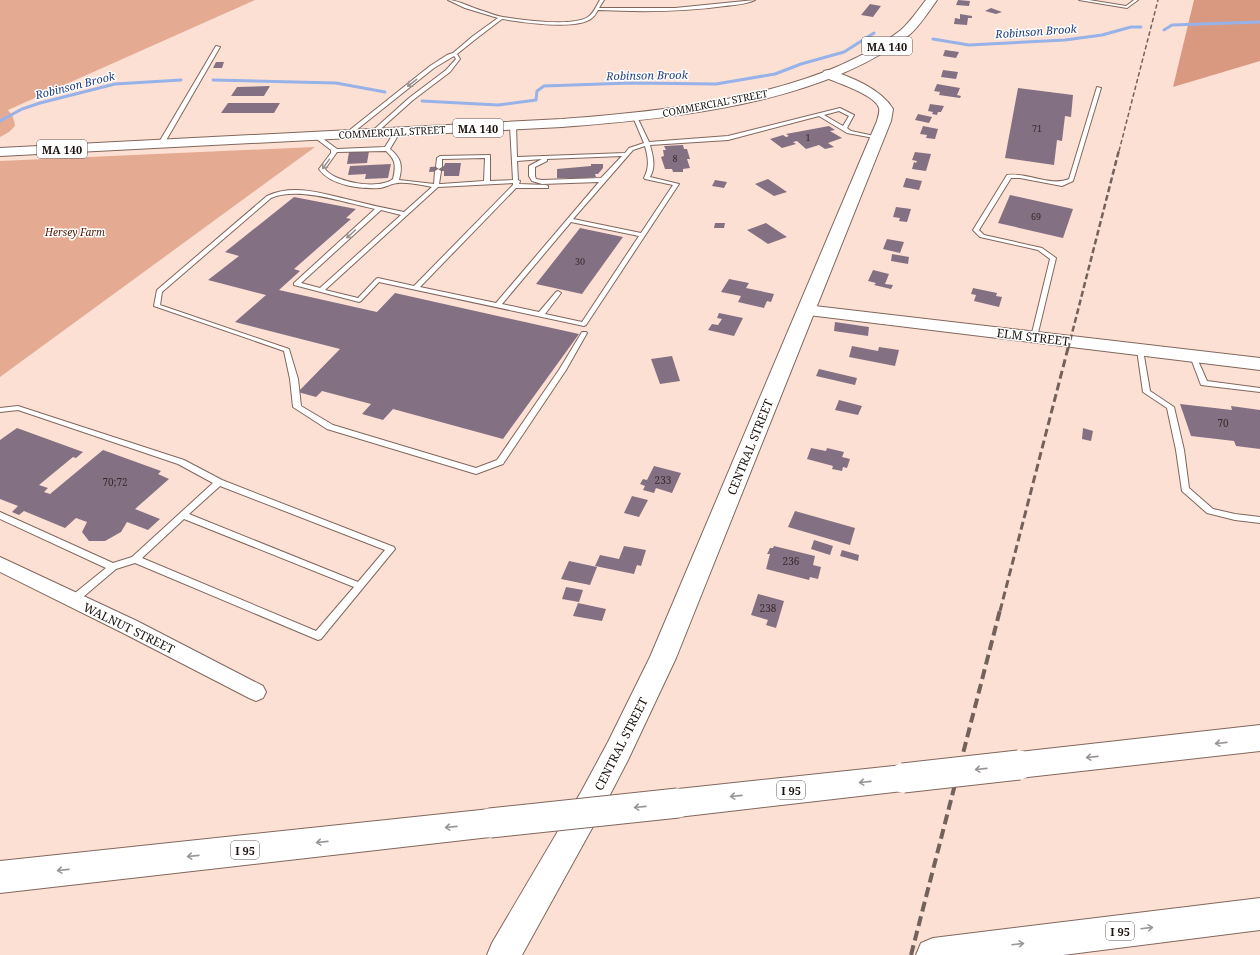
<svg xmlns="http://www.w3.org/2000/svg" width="1260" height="955" font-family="'Noto Serif',serif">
<rect width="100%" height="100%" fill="#fde0d4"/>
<g fill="#e4aa92">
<path d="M0 0H255L8 110 13 117 15 126 9 132 0 137Z"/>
<path d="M315 147 0 377V161Z"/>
</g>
<path fill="#d99980" d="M1194 0H1260V61L1173 87Z"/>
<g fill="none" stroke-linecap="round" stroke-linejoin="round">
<g stroke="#96b2e9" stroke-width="3">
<path d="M1164 30 1172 25 1260 22"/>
<path d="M933 39 969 45 1065 40 1102 35 1131 27H1141"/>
<path d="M213 80 336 83 385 92"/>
<path d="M422 101 498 105 536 100 537 91 544 86 630 83 716 84 775 74 801 64 844 52 874 33"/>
<path d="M0 121 22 109 40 103 115 84 181 80"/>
</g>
</g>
<g fill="#847083">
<path d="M958 0 970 1 969 6 956 5Z"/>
<path d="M870 4 881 6 873 17 861 15Z"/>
<path d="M991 8 1002 12 996 14 985 11Z"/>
<path d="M960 14 972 16V18H968L967 25 954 24 955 18 960 19Z"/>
<path d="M945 50 959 52 956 58 943 56Z"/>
<path d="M216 62H224L222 68H213Z"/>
<path d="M943 70 958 72 956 79 941 77Z"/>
<path d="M937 84 960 88 957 95 961 96 960 98 939 95 940 92 934 91Z"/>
<path d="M270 86 264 96H231L237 87Z"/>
<path d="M1018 88 1073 95 1071 117 1065 116 1062 141 1057 140 1054 165 1005 158Z"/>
<path d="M228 103H280L274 113H221Z"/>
<path d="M930 104 944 106 941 112H938L937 115 932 114 933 112 928 111Z"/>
<path d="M918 114 932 117 929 123 915 120Z"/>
<path d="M829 126 835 130 830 131 842 138 828 143 834 147 825 149 819 145 806 149 797 141 793 142 796 144 782 148 770 139 783 135 786 137 789 136 786 134Z"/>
<path d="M923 126 938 129 935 139 926 138 927 135 920 134Z"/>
<path d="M683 145 684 149H687L690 159H687L690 168 683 169V172H673L672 169H665L661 157 664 156 663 150H666L664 146Z"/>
<path d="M369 151 367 163 347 164 349 152Z"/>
<path d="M915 152 931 154 926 171 912 169 914 162 916 163 917 161 912 160Z"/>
<path d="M445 163H461L459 176H444V171L429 172 430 167 444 166Z"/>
<path d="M391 164 388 178 365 179 366 174 348 175 350 166Z"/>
<path d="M591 164H603V168L598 174H595L596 177 567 180V178H557V169L591 166Z"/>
<path d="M906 178 922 181 919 190 903 187Z"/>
<path d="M768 179 787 192 774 196 755 184Z"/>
<path d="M715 180 727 182 724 188 712 186Z"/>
<path d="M1010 195 1073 209 1063 238 998 223Z"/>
<path d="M294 197 356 209 346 218 351 219 294 269 300 271 279 290 377 312 395 293 579 334 503 439 393 409 383 420 362 414 371 404 322 391 316 397 298 392 340 349 235 322 266 295 208 280 239 256 225 252Z"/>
<path d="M896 207 911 209 907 222 899 221 900 218 893 217Z"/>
<path d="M715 223H725L724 228H714Z"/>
<path d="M766 223 787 237 768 244 747 230Z"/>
<path d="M580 228 623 237 582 294 536 284Z"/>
<path d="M887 239 904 242 900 253 883 249Z"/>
<path d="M892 254 909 257 908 264 891 261Z"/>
<path d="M873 270 889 274 885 284 893 285 891 289 874 285 876 283 868 281Z"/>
<path d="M729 279 749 283 746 288 774 294 771 302 767 301 764 308 738 302 741 296 721 292Z"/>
<path d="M973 288 997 293 996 296 1002 297 999 307 974 301 976 295 971 294Z"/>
<path d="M719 313 743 318 734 336 708 330 712 324 718 325 722 319 717 318Z"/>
<path d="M835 322 869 327 868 336 834 331Z"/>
<path d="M852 346 878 351 879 347 899 350 895 366 849 357Z"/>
<path d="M672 356 680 381 660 384 651 359Z"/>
<path d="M819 369 857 378 855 385 816 376Z"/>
<path d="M839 400 862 406 858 415 835 410Z"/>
<path d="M1180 404 1232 410 1231 406 1260 410V449L1236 446 1234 441 1191 436Z"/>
<path d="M17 428 83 452 76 458 73 457 39 485 48 488 44 492 50 494 103 450 161 471 158 474 169 479 135 509 160 519 148 530 127 522 121 532 105 541H89L82 532 87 522 76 518 65 528 24 511 19 515 12 512 18 506 0 499V440Z"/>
<path d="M1083 428 1093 431 1091 441 1082 439Z"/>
<path d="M811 448 826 451 827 448 844 452 842 457 850 459 847 468 843 467 842 471 832 469 833 466 807 459Z"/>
<path d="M654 466 681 473 672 493 656 488 654 493 643 490 645 486 640 484 643 479 647 480Z"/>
<path d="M632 496 648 500 639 517 624 513Z"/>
<path d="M795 511 855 528 850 545 788 527Z"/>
<path d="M814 540 833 546 830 555 811 549Z"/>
<path d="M624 546 646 550 641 566 637 565 634 574 595 566 600 555 619 559Z"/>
<path d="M774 546 815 556 813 565 821 567 818 579 810 577 809 580 766 569 770 554H767L770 548H773Z"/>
<path d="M842 550 859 555 858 561 840 556Z"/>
<path d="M569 561 597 567 590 585 561 579Z"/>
<path d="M566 587 583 590 579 602 562 599Z"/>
<path d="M758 594 784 601 776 628 766 625 768 620 751 615Z"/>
<path d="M578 603 606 609 602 621 573 616Z"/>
</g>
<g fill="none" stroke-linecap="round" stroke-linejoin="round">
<defs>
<g id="service">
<path d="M448 0C458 0 472 8 483 11 490 13 496 16 503 17 522 20 573 27 588 17 594 13 596 6 600 0H604L599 8H675L755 0C747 4 734 5 725 6 683 12 640 12 598 10 596 13 595 16 592 18 577 31 521 22 502 19L477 38 457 54 460 59 450 72 413 100 375 134 370 133 409 98 446 70 456 59 454 56 434 68 350 135H346V133L430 66 447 55 453 53 473 36 498 18 465 8Z"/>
<path d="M1079 0H1089L1126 6 1134 0H1138L1127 8Z"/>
<path d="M216 46 220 47 164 144 159 145 158 144Z"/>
<path d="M1097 87 1101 88 1073 181 1062 186 1020 178H1011L979 230 984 235 1042 248 1056 258 1037 337 1034 339 1032 338 1031 337 1050 259 1038 250 980 237 973 230 1007 175C1027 172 1051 187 1069 179Z"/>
<path d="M840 108 854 115 847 128 851 131 879 137V139L847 133 819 116 728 140 650 145C653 156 656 167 650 177L679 184 586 325 584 326 379 282 361 301 359 302 294 285V283L375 209C346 203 299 186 271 198L162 292 160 305 289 349 298 379 301 406 333 425 476 468 497 460 559 370 582 332H586L587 333 566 370 503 464 476 474 327 429 293 407 290 379 284 351 154 306 157 290 267 196C293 184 320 193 346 199 366 204 384 208 404 212L432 187C421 185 409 182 398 183 393 183 386 187 380 188 361 189 331 186 319 169L331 153V150L314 137V135H318L337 149 385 147 395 131H399L400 132 390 149C401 158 403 165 399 180L434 184 435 171 438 169 441 171 439 184H441L484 181 485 158 442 159V167L439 169 436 167 437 158 440 156 490 155V181L513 180 510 126 513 124 516 126 517 157 625 153 629 148 644 143 633 117 635 116 637 117 649 142 728 136ZM839 111 849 116 843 126 824 115ZM645 146C648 157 650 167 644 178L645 179 673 185 641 233 573 219 633 150ZM386 151C396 160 396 166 393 179 380 190 335 183 325 169L337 152ZM622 156 601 178 542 180 536 179 535 176V167L547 161V159ZM542 159 529 166V176L532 181 542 184 599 182 496 303 420 287 516 188H548V186L546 185 519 184 520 181 518 180 517 161ZM513 183V185L414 286 378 278 376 279 358 298 325 290 438 187ZM381 210 401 215 320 288 301 283ZM571 222 639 236 582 322 545 314 561 293 558 291 556 292 539 312 502 304Z"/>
<path d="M1140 348 1143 350 1150 391 1174 407 1184 450 1189 488 1213 509 1235 514 1260 517V523L1235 520 1207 513 1182 491 1176 450 1167 408 1143 392 1137 350Z"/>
<path d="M1191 354H1193L1196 356 1207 381 1260 388V392L1201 385 1190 356Z"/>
<path d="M18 406 184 460 222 480 394 547 395 549 321 639 318 640 135 563 116 569 76 603 73 604 70 603 68 600 70 597 106 568 0 519V512L113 563 132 557 213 483 178 464 18 410 0 412V408ZM220 486 385 550 358 582 189 514ZM184 519 354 587 316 631 142 558Z"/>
</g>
<path id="minor" d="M0 557 137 621 263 686 266 692 263 698 256 701 249 698 123 633 0 572Z"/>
<path id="tertiary" d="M806 305 1260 358V370L800 314 797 310 800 306Z"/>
<path id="secondary" d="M828 70C850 76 881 89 893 109L891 121 676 658 628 760 601 812 522 955H487L492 943 581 792 608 742 650 657 877 121C878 117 880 112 879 108 876 95 835 82 824 77L822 74 824 71Z"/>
<path id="primary" d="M926 0H937C930 10 918 28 909 35 821 104 670 119 562 127L0 156V148L562 119C667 111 815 97 901 30 910 22 918 10 926 0Z"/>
<g id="motorway">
<path d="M1260 725V751L1019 778 1009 774 1005 765 1009 756 1019 752Z"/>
<path d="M903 765 913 768 917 778 913 788 903 791 678 817 668 813 663 803 668 793 678 789Z"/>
<path d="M490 809 501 813 505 823 501 833 490 837 0 893V861Z"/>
<path d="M1260 898V930L1063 955H916L921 943 933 938Z"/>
</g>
</defs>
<use href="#service" stroke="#80675d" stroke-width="2"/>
<use href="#minor" stroke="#80675d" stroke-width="2"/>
<use href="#tertiary" stroke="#80675d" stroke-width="2"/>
<use href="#secondary" stroke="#80675d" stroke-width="2"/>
<use href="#primary" stroke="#80675d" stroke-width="2"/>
<use href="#motorway" stroke="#80675d" stroke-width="2"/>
<use href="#service" fill="#fff" fill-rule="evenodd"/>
<use href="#minor" fill="#fff" fill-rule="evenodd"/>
<use href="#tertiary" fill="#fff" fill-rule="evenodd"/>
<use href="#secondary" fill="#fff" fill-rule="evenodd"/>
<use href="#primary" fill="#fff" fill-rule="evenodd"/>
<use href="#motorway" fill="#fff" fill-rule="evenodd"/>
<path stroke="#73625b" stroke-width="1.5" stroke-dasharray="4.5 2.5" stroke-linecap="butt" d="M1119 151 1158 0"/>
<path stroke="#73625b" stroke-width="2.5" stroke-dasharray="6 3" stroke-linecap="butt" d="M1068 349 1119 150"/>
<path stroke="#73625b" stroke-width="3" stroke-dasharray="8 4" stroke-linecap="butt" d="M1000 611 1068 348"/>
<path stroke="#73625b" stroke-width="4" stroke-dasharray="10 5" stroke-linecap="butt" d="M911 955 1000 610"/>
<defs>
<g id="motorway-bridge">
<path d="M903 778 1019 765"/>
<path d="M490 823 678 803"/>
</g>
</defs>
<use href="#motorway-bridge" stroke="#80675d" stroke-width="31" stroke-linecap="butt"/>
<use href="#motorway-bridge" stroke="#fff" stroke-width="29"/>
</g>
<defs><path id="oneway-shaft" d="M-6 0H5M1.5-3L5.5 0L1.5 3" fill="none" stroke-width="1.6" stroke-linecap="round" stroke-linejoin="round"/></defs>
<g stroke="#999593">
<use href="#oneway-shaft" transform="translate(412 83) rotate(143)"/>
<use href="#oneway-shaft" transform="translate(326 164) rotate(126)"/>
<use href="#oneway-shaft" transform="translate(351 234) rotate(138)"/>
<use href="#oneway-shaft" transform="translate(1221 743) rotate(174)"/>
<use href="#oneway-shaft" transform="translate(1092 757) rotate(174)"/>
<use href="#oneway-shaft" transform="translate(981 769) rotate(174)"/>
<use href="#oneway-shaft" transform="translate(865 782) rotate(174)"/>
<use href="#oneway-shaft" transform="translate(736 796) rotate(174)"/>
<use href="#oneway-shaft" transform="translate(640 807) rotate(174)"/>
<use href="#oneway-shaft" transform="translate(451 827) rotate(174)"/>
<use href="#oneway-shaft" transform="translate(322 842) rotate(174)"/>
<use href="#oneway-shaft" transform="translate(193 856) rotate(174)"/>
<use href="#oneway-shaft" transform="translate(63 870) rotate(174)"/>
<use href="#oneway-shaft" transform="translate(1147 928) rotate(-7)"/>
<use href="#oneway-shaft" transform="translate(1018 944) rotate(-7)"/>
</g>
<g text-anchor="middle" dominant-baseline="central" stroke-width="3" stroke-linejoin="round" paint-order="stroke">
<g font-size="9" fill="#372b2d">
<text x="1037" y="128">71</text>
<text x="808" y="137">1</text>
<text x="675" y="158">8</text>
<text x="1036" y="216">69</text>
<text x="580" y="261">30</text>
</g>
<g font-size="10" fill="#1d1410" stroke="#fff">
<text transform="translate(715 103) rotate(-11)">COMMERCIAL STREET</text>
<text transform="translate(392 132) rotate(-3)">COMMERCIAL STREET</text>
</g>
<g font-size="10" font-style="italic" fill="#4e1600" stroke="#fff">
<text x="75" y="232">Hersey Farm</text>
</g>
<g font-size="10" fill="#372b2d">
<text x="1223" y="423">70</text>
<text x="663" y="480">233</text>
<text x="115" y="482">70;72</text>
<text x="791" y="561">236</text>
<text x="768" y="608">238</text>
</g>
<g font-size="11" font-style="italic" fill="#234182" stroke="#fff">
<text transform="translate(1036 31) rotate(-4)">Robinson Brook</text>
<text transform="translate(647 75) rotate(-1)">Robinson Brook</text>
<text transform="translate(75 85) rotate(-14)">Robinson Brook</text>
</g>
<g fill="#fff" stroke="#615a58" stroke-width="1">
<rect x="862" y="37" width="50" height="18" rx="3"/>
<rect x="453" y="119" width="50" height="18" rx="3"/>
<rect x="37" y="140" width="50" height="18" rx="3"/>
<rect x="777" y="781" width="28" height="18" rx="3"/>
<rect x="231" y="841" width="28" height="18" rx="3"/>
<rect x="1106" y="922" width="28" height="18" rx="3"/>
</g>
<g font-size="11" font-weight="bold" fill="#1d1410">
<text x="887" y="46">MA 140</text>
<text x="478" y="128">MA 140</text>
<text x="62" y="149">MA 140</text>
<text x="791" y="790">I 95</text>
<text x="245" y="850">I 95</text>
<text x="1120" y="931">I 95</text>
</g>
<g font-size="12" fill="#1d1410" stroke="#fff">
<text transform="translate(1033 337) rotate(7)">ELM STREET</text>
<text transform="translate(750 447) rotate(-68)">CENTRAL STREET</text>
<text transform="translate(129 628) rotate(26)">WALNUT STREET</text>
<text transform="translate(621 744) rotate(-63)">CENTRAL STREET</text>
</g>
</g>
</svg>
